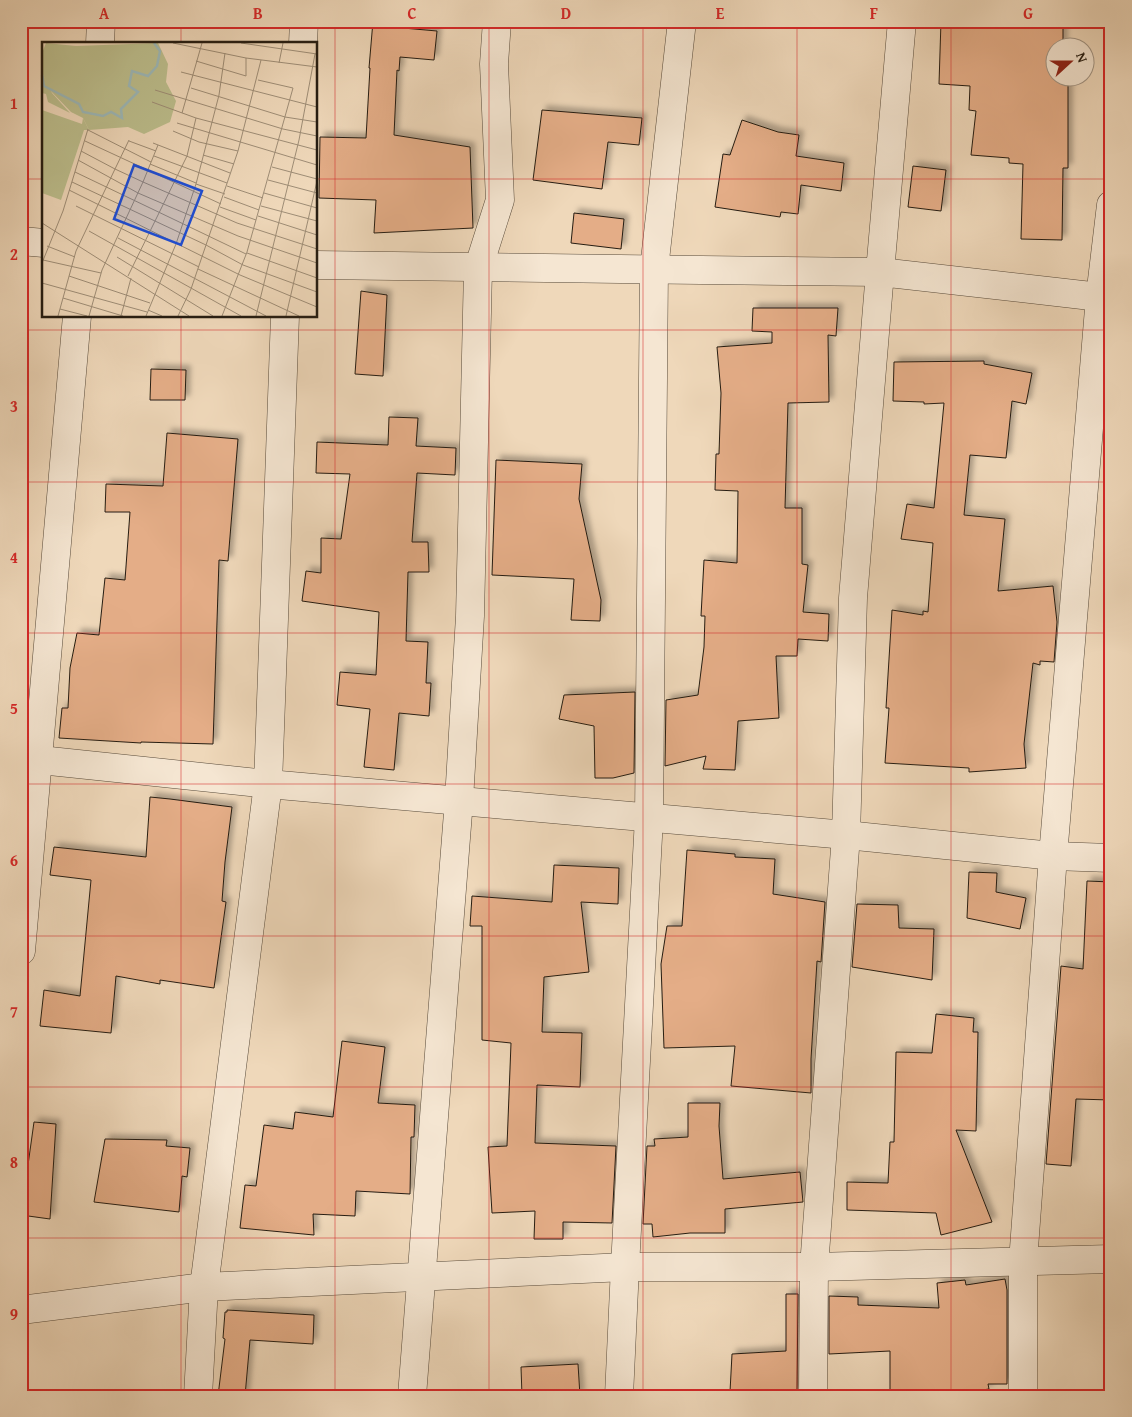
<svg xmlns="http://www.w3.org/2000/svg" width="1132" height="1417" font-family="'Gentium Book Plus',serif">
<defs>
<filter id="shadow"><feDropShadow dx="4.5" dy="-4.5" stdDeviation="2.5" flood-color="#0004"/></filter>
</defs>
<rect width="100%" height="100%" fill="#efd8ba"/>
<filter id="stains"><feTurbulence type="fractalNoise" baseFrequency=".004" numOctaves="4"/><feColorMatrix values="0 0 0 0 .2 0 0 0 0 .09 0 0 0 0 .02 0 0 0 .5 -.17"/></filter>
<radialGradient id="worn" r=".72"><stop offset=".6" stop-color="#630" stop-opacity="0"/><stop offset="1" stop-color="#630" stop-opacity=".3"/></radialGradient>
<g fill="#e4ad87" stroke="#251c11" filter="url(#shadow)">
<path d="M373 21H402L403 28 437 31 434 60 400 57 399 71 397 70 394 135 470 147 473 228 374 233 376 200 319 198 320 137 366 138 370 68H369Z"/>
<path d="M941 21H1063V48H1054V78H1068V168H1063L1062 240 1021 239 1023 164 1009 163V158L971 155 976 111 969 110 970 86 939 84Z"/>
<path d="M542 110 642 118 639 145 608 142 602 189 533 180Z"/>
<path d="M742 120 778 132 799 135 796 156 844 163 841 191 801 185 798 214 781 212 780 217 715 207 723 154 730 155Z"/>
<path d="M913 166 946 170 941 211 908 207Z"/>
<path d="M574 213 624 219 621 249 571 243Z"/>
<path d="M361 291 387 295 383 376 355 374Z"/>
<path d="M753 308H838L836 336 828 335 829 402 788 403 785 508H802V564L808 565 803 612 829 614 828 641 798 639 797 656H776L779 718 738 721 735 770 703 769 706 756 665 766 666 700 698 695 704 647 705 616H701L704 560 737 563 738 491 715 490 716 454H719L721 393 717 347 772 343V332L752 331Z"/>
<path d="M984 361V364L1032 373 1026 404 1012 401 1006 458 970 455 964 515 1005 519 998 591 1053 586 1057 622 1054 662 1040 661V665L1033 663 1024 744 1026 768 969 772V768L885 763 889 708H886L892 610 923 615V611L928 612 933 543 901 539 907 504 934 508 944 403 924 404V402L893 401 894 362Z"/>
<path d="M151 369 186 370 185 400H150Z"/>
<path d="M389 417 418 418 416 446 456 448 455 475 417 473 412 542H428L429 572H408L406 641 428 642 426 683H431L429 716 399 713 394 770 364 767 370 709 337 705 340 672 376 675 379 612 302 601 306 571 321 573V538L341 539 350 474 316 473 317 442 388 445Z"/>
<path d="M167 433 238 439 228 561 219 560 213 744 141 742V743L59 738 62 708H68L70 668 77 633 99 635 105 578 125 580 130 512H105L106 484 163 486Z"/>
<path d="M496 460 582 464 579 499 601 600 600 621 571 620 574 579 492 575Z"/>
<path d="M635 692 634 773 613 778H595L594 726 559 719 564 695Z"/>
<path d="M150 797 170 799 232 807 225 862 222 901 226 902 214 988 160 980V984L116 976 111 1033 40 1026 44 990 80 996 91 880 50 875 54 847 146 857Z"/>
<path d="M687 850 735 854V857L775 859 773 894 825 902 821 962 817 961 811 1059V1093L731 1086 735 1046 664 1048 661 964 667 926H682Z"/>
<path d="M554 865 619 868 618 904 581 902 589 972 544 977 542 1032 582 1033 580 1087 537 1085 535 1143 616 1146 612 1223 563 1222V1239H534L535 1211 492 1213 488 1147 507 1146 511 1043 482 1040V926H470L472 896 552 902Z"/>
<path d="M969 872 997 873 996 892 1026 898 1020 929 967 918Z"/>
<path d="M1087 881 1111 882V1100L1076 1099 1071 1166 1046 1164 1061 966 1083 969Z"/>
<path d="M857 904 898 905 899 928 934 929 932 980 852 967Z"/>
<path d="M936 1014 974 1018 973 1032H978L976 1131 956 1130 992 1222 941 1235 936 1213 847 1210V1182L888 1183 890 1142H894L896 1052 932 1053Z"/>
<path d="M342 1041 385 1047 378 1103 415 1105 414 1137H411L410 1194 356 1191 355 1216 313 1214 314 1235 240 1228 245 1185 256 1186 264 1125 293 1129 295 1112 333 1117Z"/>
<path d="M688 1103H720L719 1126 723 1179 800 1172 803 1202 725 1209V1233H690L653 1237 652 1224H643L647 1146H655L654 1139 688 1137Z"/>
<path d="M34 1122 56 1124 50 1219 21 1215Z"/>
<path d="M105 1139 167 1140 166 1146 190 1148 187 1177 182 1176 179 1212 94 1202Z"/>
<path d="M1005 1279 1007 1290V1384H988L989 1389 942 1396H890V1351L829 1354V1296L858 1297V1305L939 1308 937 1283 965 1280 966 1285Z"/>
<path d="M786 1294H798L797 1392 767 1394 730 1392 732 1354 786 1351Z"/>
<path d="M227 1310 314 1315 313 1344 250 1340 245 1396H218L225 1339 223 1338 225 1312H227Z"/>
<path d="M578 1364 580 1396H522L521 1367Z"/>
</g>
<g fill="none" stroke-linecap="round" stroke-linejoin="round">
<defs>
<g id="minor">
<path d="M100 44 101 21"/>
<path d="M303 44 304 21"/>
<path d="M21 241 44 243"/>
<path d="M316 265C504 269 692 269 880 272L902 21"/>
<path d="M21 758 268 784 846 835 1053 856 1111 858"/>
<path d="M21 951 77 316"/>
<path d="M21 1310 204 1287 625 1267H814L1111 1259"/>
<path d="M198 1396 204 1287 268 784 285 316"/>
<path d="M412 1396 459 800 470 616 478 269 500 200 494 64 497 21"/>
<path d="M619 1396 625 1267 649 818 654 269 682 21"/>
<path d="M813 1396 814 1267 846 835 853 598 880 272 1100 297H1111"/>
<path d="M1023 1396V1262L1053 856 1100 297 1111 205"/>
</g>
</defs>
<use href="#minor" stroke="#584b3b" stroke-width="29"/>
<use href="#minor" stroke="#f5e6d2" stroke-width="28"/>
</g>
<path fill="none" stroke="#d62828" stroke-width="1" stroke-opacity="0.55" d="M181 21V44M335 21V1396M489 21V1396M643 21V1396M797 21V1396M951 21V1396M21 179H44M316 179H1111M181 316V1396M21 330H1111M21 482H1111M21 633H1111M21 784H1111M21 936H1111M21 1087H1111M21 1238H1111"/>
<g transform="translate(42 42)">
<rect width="275" height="275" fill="#efd8ba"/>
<path d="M0 30 10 51 28 71 6 60 4 52 0 51ZM0 68 40 82 41 76 47 88H42L19 158 0 151Z" fill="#bcbe8d"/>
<path d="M4 1 34 4 116 1 126 22 124 40 134 59 128 80 102 92 86 85 47 88 41 76 29 70 7 47 0 30V11Z" fill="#bcbe8d"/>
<path fill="none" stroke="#9cb8b8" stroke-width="2.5" d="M0 33 2 44 37 62 41 70 61 74 69 70 80 76 79 67 96 50 87 44 90 29 106 34 115 24 118 9 112 1"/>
<path fill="none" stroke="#9e8d76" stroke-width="1" d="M131 1 204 16 275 25M199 1 275 12M219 18 196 109 164 203 201 223 275 250M154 19 204 34V16M237 21 241 1M139 30 275 65M149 46 243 75 275 80M113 48 241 87 275 94M110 60 154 76 275 108M140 71 160 1M135 81 275 123M46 88 109 120M131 89 157 100 196 109M43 99 179 162M87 99 114 109M111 101 188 131M116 103 101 140 195 181 275 207M161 113 192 122M112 114 185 141M36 118 96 151 196 194 275 221M108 122 154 141M230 125 275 137M33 130 204 212M226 138 275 151M30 140 164 203 149 247 136 274M154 142 183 152M185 144 221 156M27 148 198 233 275 265M222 151 275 166M182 155 217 168M34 164 157 225M219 164 275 179M178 165 214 178M216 174 275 193M0 181 147 274M47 189 199 274M76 196 224 274M5 204 33 215M205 211 275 236M75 215 171 274M1 218 59 231M0 221 21 169 46 87M156 227 257 274M27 234 108 261M86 234 145 114 154 76M0 241 105 270M21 256 81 274M18 267 45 274M106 268 120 274M16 274 34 209 73 127 39 109M47 274 60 228 101 140 73 127 87 98M79 274 89 236M104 274 134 202 154 142 177 53 183 11M180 274 205 210 251 46 216 38M214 274 257 98 273 12M244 274 275 139"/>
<path fill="#1d4ed8" fill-opacity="0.15" stroke="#1d4ed8" stroke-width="2.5" d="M92 123 160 149 139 203 72 177Z"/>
<rect width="275" height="275" fill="none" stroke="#251c11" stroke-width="2.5"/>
</g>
<rect width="1132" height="1417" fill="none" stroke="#efd8ba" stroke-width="55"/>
<g transform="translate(1070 62) rotate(69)"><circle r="24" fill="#f5e6d2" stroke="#a29585"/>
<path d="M0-4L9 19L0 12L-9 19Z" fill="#8f2418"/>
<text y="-8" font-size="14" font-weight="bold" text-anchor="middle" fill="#251c11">N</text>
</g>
<rect x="28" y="28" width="1076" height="1362" fill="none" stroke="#d62828" stroke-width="2"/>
<g font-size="16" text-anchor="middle" font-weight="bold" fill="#d62828">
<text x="104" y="19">A</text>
<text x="258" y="19">B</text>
<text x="412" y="19">C</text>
<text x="566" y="19">D</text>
<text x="720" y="19">E</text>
<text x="874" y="19">F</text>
<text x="1028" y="19">G</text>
<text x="14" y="109">1</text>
<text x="14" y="260">2</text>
<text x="14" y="412">3</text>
<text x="14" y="563">4</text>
<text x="14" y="714">5</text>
<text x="14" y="866">6</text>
<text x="14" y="1017">7</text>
<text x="14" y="1168">8</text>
<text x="14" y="1320">9</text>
</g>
<rect width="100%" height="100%" filter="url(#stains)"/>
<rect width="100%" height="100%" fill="url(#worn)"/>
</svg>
